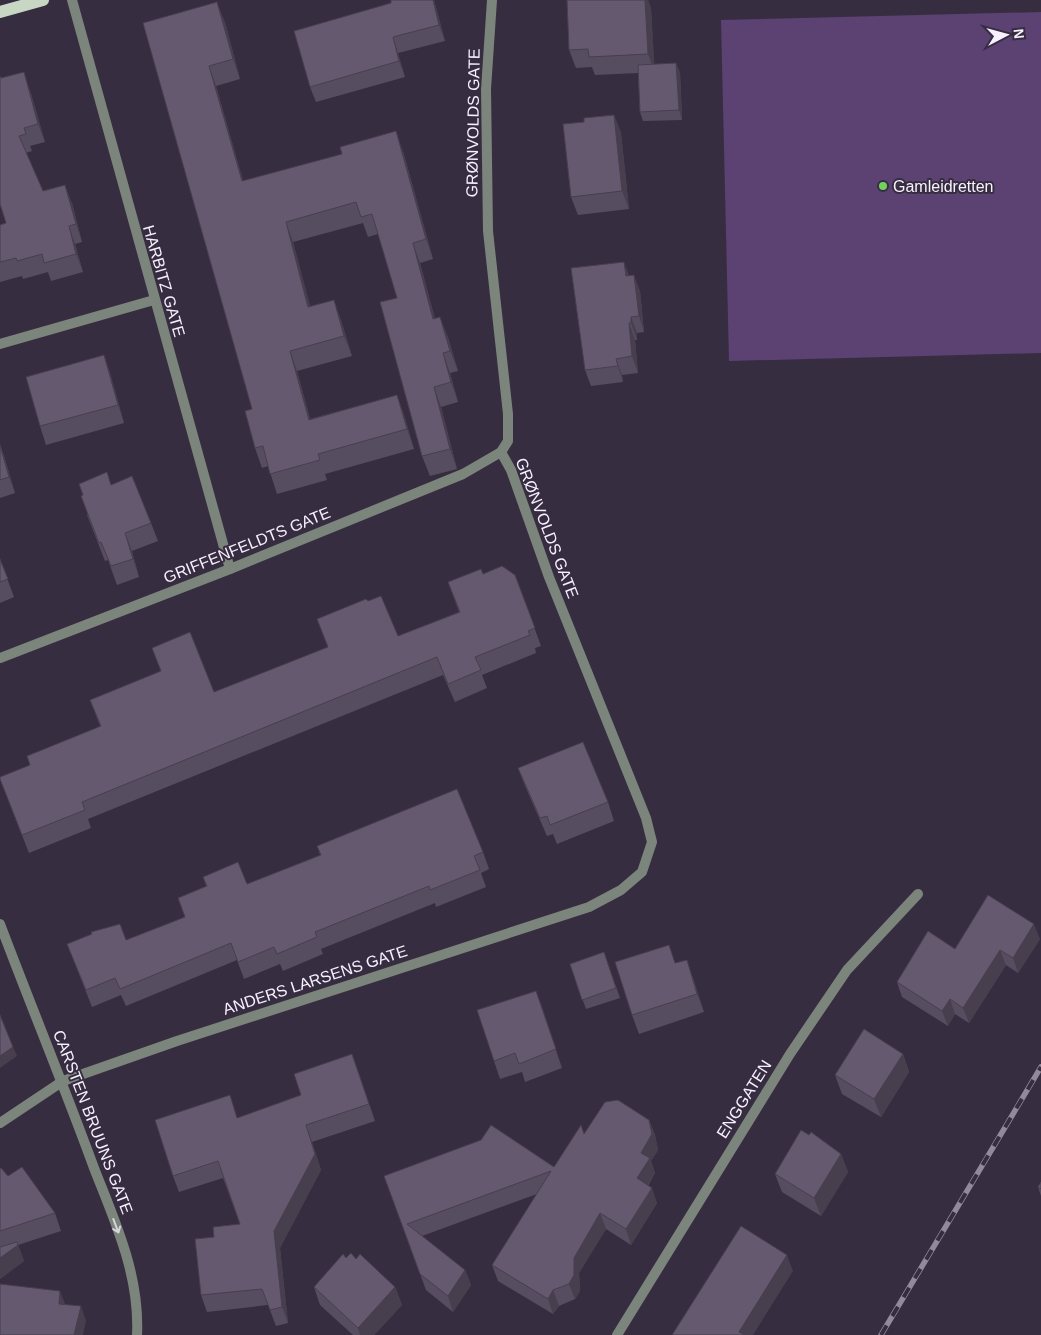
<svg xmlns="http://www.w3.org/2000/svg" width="1041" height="1335" font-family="Arial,sans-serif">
<rect width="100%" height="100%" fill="#372d41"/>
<path fill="#5c4273" d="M1041 12V353L729 361 721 20Z"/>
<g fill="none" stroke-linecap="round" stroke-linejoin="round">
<g stroke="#7c857b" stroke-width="10">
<path d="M72 0 230 569"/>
<path d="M0 344 154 300"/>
<path d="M0 658 230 569 463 474 501 452 508 441V414L488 231 486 89 492 0"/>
<path d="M0 924C31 1006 64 1086 94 1168 115 1222 140 1275 137 1335"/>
<path d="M0 1123 63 1081 177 1041 589 907 621 890 642 872 652 842 646 818 549 577 511 470 501 452"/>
<path d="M617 1335 790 1054 847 970 918 894"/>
</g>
<path stroke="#c7d7c3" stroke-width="12" d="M0 12 43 0"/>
<defs>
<path id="rail" d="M881 1335 1041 1067"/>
</defs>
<use href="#rail" stroke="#92899a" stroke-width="5.5"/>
<use href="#rail" stroke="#372d41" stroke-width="4" stroke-dasharray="11" stroke-linecap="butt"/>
</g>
<g fill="#574d60">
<path d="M391 0H434L445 41 398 53 405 77 316 102 310 87 391 3Z"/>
<path d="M567 0H648L651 9 654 64 680 72 682 120 643 121 640 112 638 73 595 75 592 67 576 68 569 50Z"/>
<path d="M225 22 240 79 216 86 243 181 403 151 433 259 420 263 435 319 448 337 458 371 450 373 458 402 441 407 457 469 430 476 422 456 397 298 378 234 368 237 363 223 293 242 310 307 341 320 352 356 297 371 310 419 397 395 404 415 414 449 325 474 327 480 277 494 268 466 262 468 255 448 252 409 143 23Z"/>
<path d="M1 78 30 90 45 142 30 146 32 151 26 153 43 191 72 203 82 242 75 244 83 272 51 281 48 272 23 279 22 276 0 282V225L6 223Z"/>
<path d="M614 115 621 133 629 209 578 215 571 197Z"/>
<path d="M629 275 640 291 644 332 637 333V340H635L638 373 622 375 623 382 591 386 585 370Z"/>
<path d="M104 355 110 373 124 423 46 445 40 426Z"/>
<path d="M0 444 4 456 15 493 0 498Z"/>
<path d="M112 485 151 523 158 541 132 551 139 577 117 585 108 560 105 561 87 515Z"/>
<path d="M0 559 14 597 0 603Z"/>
<path d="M483 574 515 575 541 646 535 648 536 653 482 675 487 688 455 702 443 675 88 819 91 828 29 853 0 779 30 765 100 726 90 700 161 671 152 648 214 692 328 647 317 619 398 636 459 612 448 582Z"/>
<path d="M518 768 608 802 614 821 557 844 553 834 547 836 525 786Z"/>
<path d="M317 846 483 852 489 869 481 873 486 887 436 907 435 903 321 949 323 954 283 971 280 964 244 979 237 960 126 1006 121 995 92 1007 67 944 126 940 185 917 178 898 206 886 203 877 247 884 320 855Z"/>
<path d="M1040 939 1018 973 1006 965 969 1023 955 1014 948 1026 902 997 897 982 955 949Z"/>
<path d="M604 952 620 998 586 1009 570 964Z"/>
<path d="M676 963 693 978 704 1012 639 1034 632 1015Z"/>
<path d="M536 991 562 1068 525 1082 522 1072 500 1079 494 1061Z"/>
<path d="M903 1054 909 1072 881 1117 842 1094 835 1075Z"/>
<path d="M358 1071 375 1121 312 1142 321 1170 280 1248 288 1323 276 1326 268 1305 207 1312 201 1295 214 1237 240 1224 223 1178 179 1192 173 1176 238 1118 301 1095Z"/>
<path d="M649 1120 655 1135 658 1150 651 1161 655 1173 648 1186 657 1203 631 1245 606 1229 579 1273 580 1291 575 1299 559 1306 553 1314 498 1281 492 1265 537 1194 422 1236 465 1270 471 1285 453 1312 426 1290 384 1176 554 1167 584 1134Z"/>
<path d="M809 1135 841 1154 848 1172 821 1216 782 1192 775 1174Z"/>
<path d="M0 1169 8 1176 55 1213 61 1231 18 1245 24 1261 0 1279Z"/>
<path d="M1041 1182V1196L1038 1187Z"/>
<path d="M346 1258 356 1259 395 1287 402 1305 374 1335H353L320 1305 314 1287Z"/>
</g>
<g fill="#473e4e">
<path d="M433 0H434L445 41 439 25Z"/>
<path d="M645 0H648L651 9 655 73 648 54Z"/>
<path d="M217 2 225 22 240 79 233 59Z"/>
<path d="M393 37 398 53 405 77 399 61Z"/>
<path d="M676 63 680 72 682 120 679 110Z"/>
<path d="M209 66 216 86 249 201 242 181Z"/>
<path d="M24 72 30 90 45 142 38 124Z"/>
<path d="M614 115 621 133 629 209 622 191Z"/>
<path d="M396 131 403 151 433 259 426 239Z"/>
<path d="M65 185 72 203 82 242 76 224Z"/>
<path d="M286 222 293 242 316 327 308 307Z"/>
<path d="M69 226 75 244 83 272 76 254Z"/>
<path d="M413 243 420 263 440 339 433 319Z"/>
<path d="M624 262 630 278 626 276Z"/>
<path d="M634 275 640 291 644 332 639 316Z"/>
<path d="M334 300 341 320 352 356 344 336Z"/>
<path d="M440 317 448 337 458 371 450 351Z"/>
<path d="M631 317 637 333V340L631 323Z"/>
<path d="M629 323 635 340 638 373 632 356Z"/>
<path d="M290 351 297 371 316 440 309 420Z"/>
<path d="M443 353 450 373 458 402 451 382Z"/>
<path d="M104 355 110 373 124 423 118 405Z"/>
<path d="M616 359 622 375 623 382 618 366Z"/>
<path d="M434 387 441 407 457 469 450 449Z"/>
<path d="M397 395 404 415 414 449 407 429Z"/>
<path d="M0 444 4 456 15 493 9 477Z"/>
<path d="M125 533 132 551 139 577 133 559Z"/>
<path d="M1034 924 1040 939 1018 973 1013 958Z"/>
<path d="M1000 950 1006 965 969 1023 963 1008Z"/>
<path d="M687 960 693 978 704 1012 697 994Z"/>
<path d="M536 991 543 1009 562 1068 556 1049Z"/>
<path d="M950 999 955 1014 948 1026 942 1011Z"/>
<path d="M13 1047 17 1056 0 1068V1056Z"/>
<path d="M903 1054 909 1072 881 1117 874 1099Z"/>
<path d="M649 1120 655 1135 658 1150 651 1161 655 1173 642 1194 637 1178 641 1153Z"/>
<path d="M306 1125 321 1170 280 1248 288 1323 282 1307 274 1231Z"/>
<path d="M841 1154 848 1172 821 1216 814 1198Z"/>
<path d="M652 1188 657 1203 631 1245 626 1229Z"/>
<path d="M600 1213 606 1229 579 1273 580 1291 575 1299 569 1284 574 1258Z"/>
<path d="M18 1245 24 1261 0 1279V1258Z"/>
<path d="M787 1255 793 1271 753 1335H740L739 1332Z"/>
<path d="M465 1270 471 1285 453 1312 448 1296Z"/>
<path d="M395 1287 402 1305 374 1335H360L358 1328Z"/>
<path d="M553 1290 559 1306 553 1314 548 1299Z"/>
<path d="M60 1291 66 1306 59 1304Z"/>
<path d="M81 1306 86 1321 83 1335H74Z"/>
</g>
<g fill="#655970" stroke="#473e4e">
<path d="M391 0H433L439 25 393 37 399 61 310 87 294 31 391 3Z"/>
<path d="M567 0H645L648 54 589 57 588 49 569 50Z"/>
<path d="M217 2 233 59 209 66 242 181 342 154 340 147 396 131 426 239 413 243 433 319 440 317 450 351 443 353 451 382 434 387 450 449 422 456 380 302 397 298 372 214 361 217 356 202 286 222 308 307 334 300 344 336 290 351 309 420 397 395 407 429 318 454 320 460 270 474 263 446 255 448 245 411 252 409 143 23Z"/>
<path d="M676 63 679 110 640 112 638 65Z"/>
<path d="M24 72 38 124 24 128 26 134 19 136 43 191 65 185 76 224 69 226 76 254 44 263 42 254 17 261 16 258 0 262V225L6 223 0 204V76L1 78Z"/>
<path d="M614 115 622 191 571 197 563 124 584 122V118Z"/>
<path d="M624 262 626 276 634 275 639 316 631 317V323H629L632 356 616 359 618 366 585 370 571 268Z"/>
<path d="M104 355 118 405 40 426 26 377Z"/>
<path d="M0 446 9 477 0 480Z"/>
<path d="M107 472 111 485 132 476 151 523 125 533 133 559 111 566 101 542 99 543 81 496 83 495 79 484Z"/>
<path d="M0 559 8 579 0 582Z"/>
<path d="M502 566 515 575 535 628 528 631 530 635 475 657 481 670 448 684 437 657 82 802 85 810 22 835 0 779V777L30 765 27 756 101 726 90 700 161 671 152 648 190 632 214 692 328 647 317 619 366 599 368 601 381 596 398 636 460 612 448 582 481 569 483 574Z"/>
<path d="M583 742 608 802 550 825 547 816 540 818 518 768Z"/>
<path d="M457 789 483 852 474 856 480 870 430 890 429 886 315 932 317 937 277 954 274 947 238 962 231 943 120 989 115 978 86 990 67 944 92 934 91 932 120 924 126 940 185 917 178 898 207 886 203 877 238 862 247 884 321 855 317 846Z"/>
<path d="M988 895 1034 924 1013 958 1000 950 963 1008 950 999 942 1011 897 982 928 931 955 949Z"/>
<path d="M669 945 675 963 687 960 697 994 632 1015 615 962Z"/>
<path d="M604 952 616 988 582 1000 570 964Z"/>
<path d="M536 991 556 1049 519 1064 515 1053 494 1061 477 1010Z"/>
<path d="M0 1015 13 1047 0 1056Z"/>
<path d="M864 1029 903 1054 874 1099 835 1075Z"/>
<path d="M352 1054 369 1104 306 1125 315 1154 274 1231 282 1307 270 1310 262 1289 201 1295 195 1239 214 1237 213 1227 240 1224 218 1161 173 1176 155 1120 230 1095 237 1118 301 1095 294 1074Z"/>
<path d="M618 1100 649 1120 652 1134 641 1153 650 1158 637 1178 652 1188 626 1229 600 1213 574 1258V1275L569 1284 553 1290 548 1299 492 1265 551 1171 407 1224 465 1270 448 1296 420 1274 384 1176 481 1140 491 1125 554 1167 581 1125 584 1134 605 1102Z"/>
<path d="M801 1130 809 1135 811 1132 841 1154 814 1198 775 1174Z"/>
<path d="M22 1167 55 1213 0 1231V1169L1 1168 8 1176Z"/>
<path d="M1041 1182V1189L1038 1187Z"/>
<path d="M741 1226 787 1255 739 1332 745 1335H672Z"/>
<path d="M17 1242 18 1245 0 1258V1247Z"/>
<path d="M351 1253 356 1259 360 1254 395 1287 358 1328 314 1287 343 1254 346 1258Z"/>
<path d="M0 1284 60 1291 59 1304 81 1306 74 1335H0Z"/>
</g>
<defs><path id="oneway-shaft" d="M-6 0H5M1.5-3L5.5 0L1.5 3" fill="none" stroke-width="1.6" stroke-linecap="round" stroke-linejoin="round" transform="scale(1.25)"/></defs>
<use stroke="#d8d5dd" href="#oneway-shaft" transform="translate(116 1226) rotate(69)"/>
<circle fill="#71d25e" stroke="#372d41" stroke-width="2" cx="883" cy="186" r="5"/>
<g text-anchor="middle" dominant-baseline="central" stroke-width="4" stroke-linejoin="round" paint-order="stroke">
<g font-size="16" fill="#f7f0fe" stroke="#372d41">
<text transform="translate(473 123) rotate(-89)">GRØNVOLDS GATE</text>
<text transform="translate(164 281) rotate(74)">HARBITZ GATE</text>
<text transform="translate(547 528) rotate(69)">GRØNVOLDS GATE</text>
<text transform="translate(247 545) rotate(-22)">GRIFFENFELDTS GATE</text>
<text transform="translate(315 980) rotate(-18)">ANDERS LARSENS GATE</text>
<text transform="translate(744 1099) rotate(-58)">ENGGATEN</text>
<text transform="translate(93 1122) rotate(69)">CARSTEN BRUUNS GATE</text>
</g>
<g font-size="16" fill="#f7f0fe" stroke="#372d41" text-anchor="start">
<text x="893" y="186">Gamleidretten</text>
</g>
</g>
<g transform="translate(1006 35) rotate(84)" stroke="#372d41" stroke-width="4" paint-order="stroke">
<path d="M0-4L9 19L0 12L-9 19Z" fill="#f7f0fe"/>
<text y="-8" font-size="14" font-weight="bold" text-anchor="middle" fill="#f7f0fe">N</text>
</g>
</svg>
